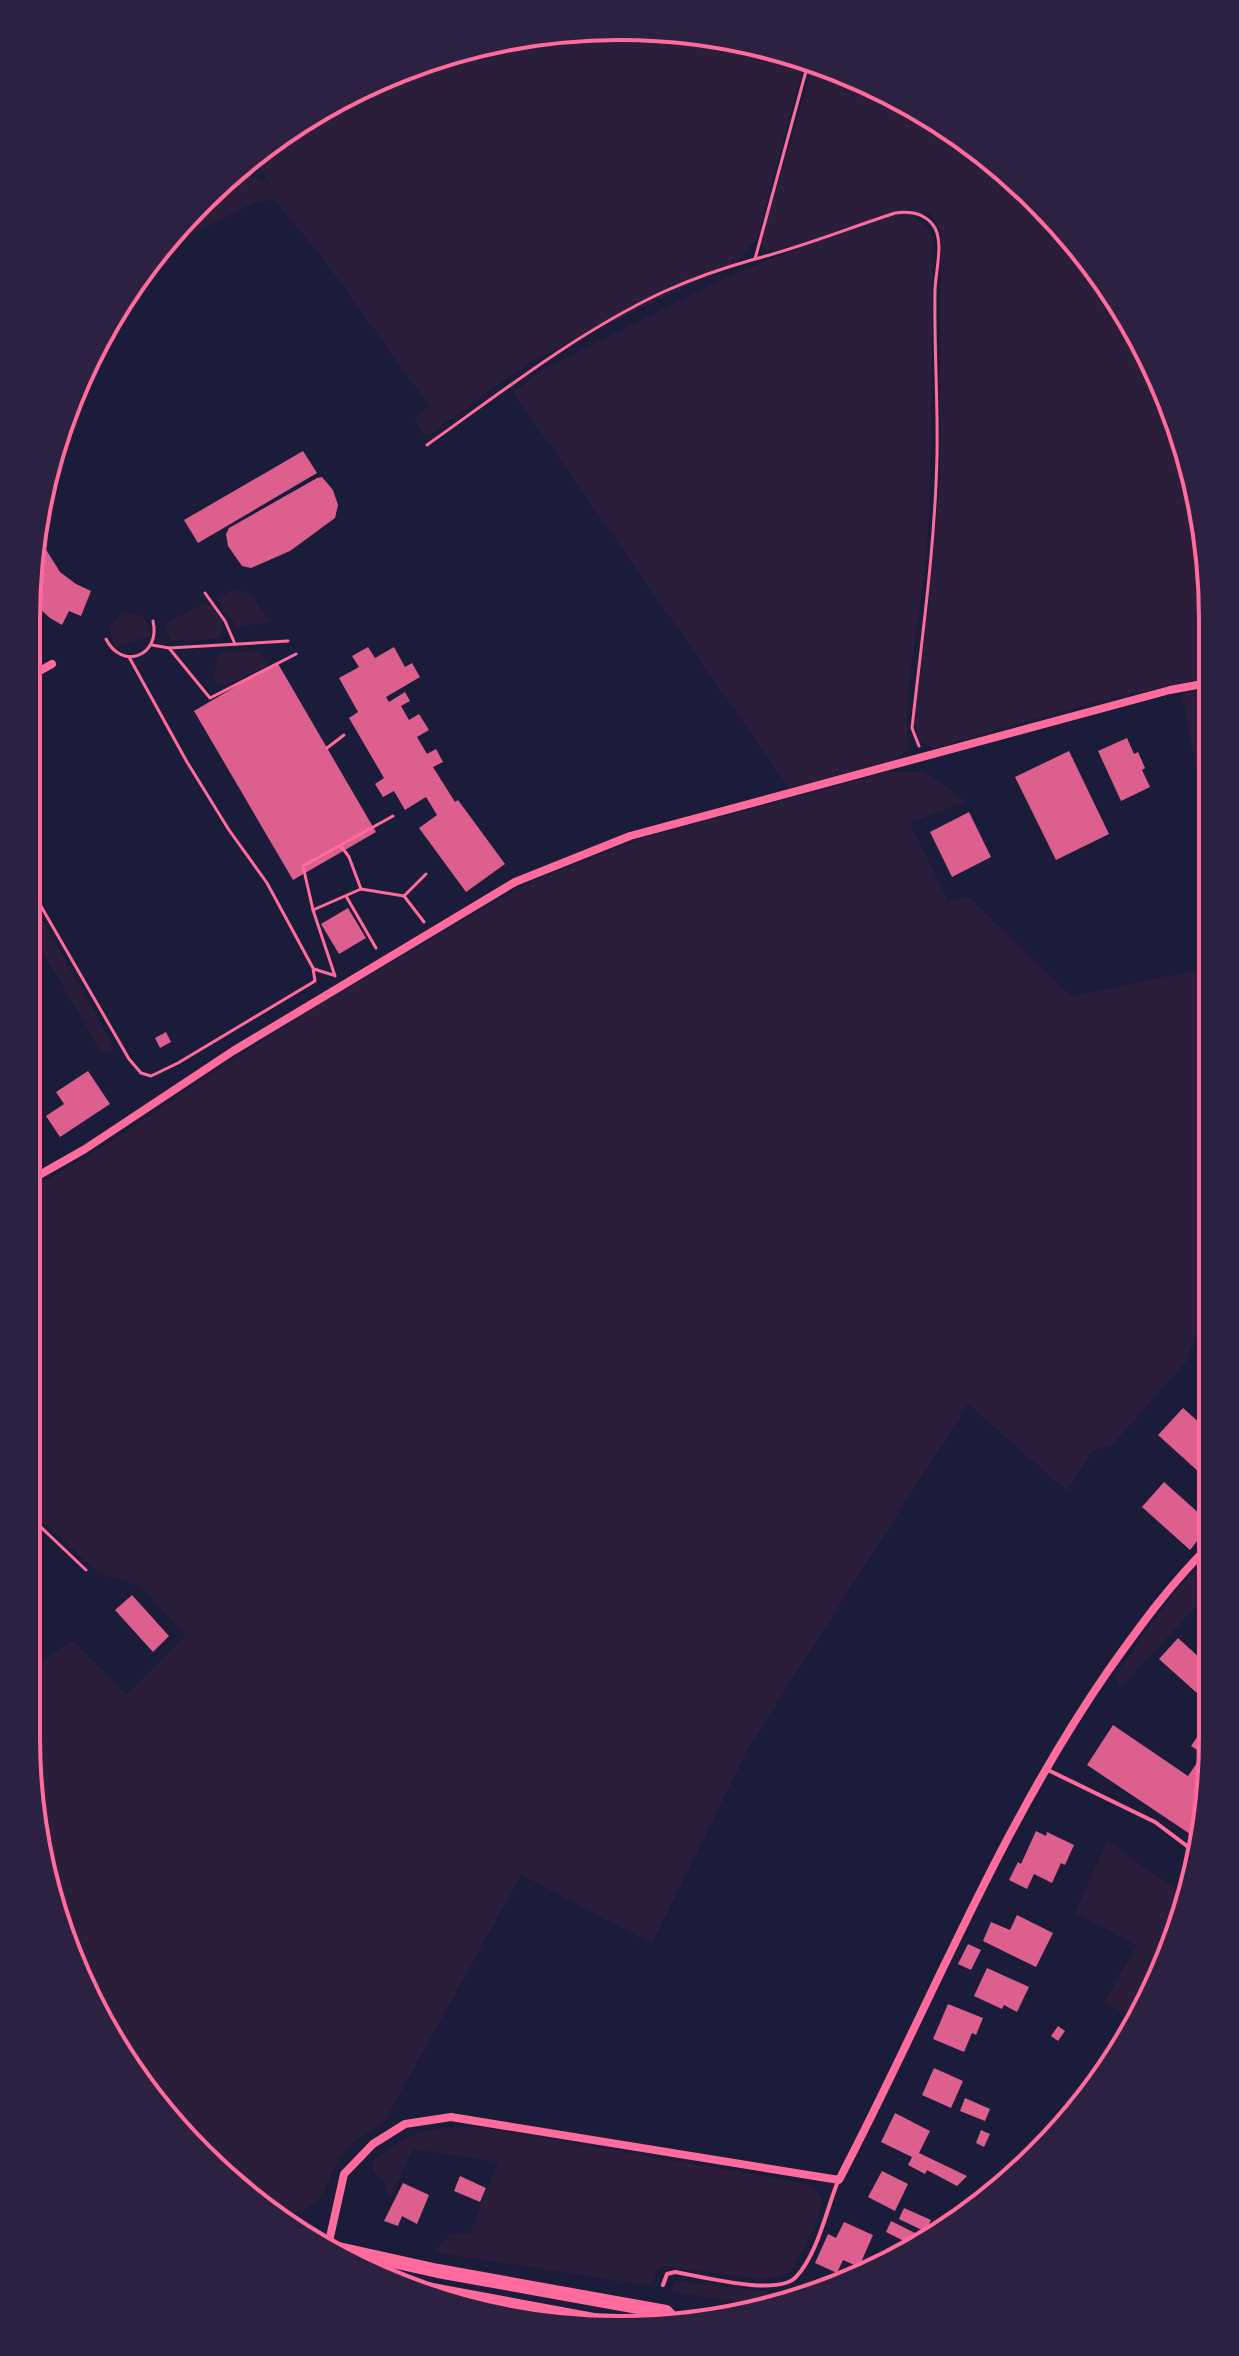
<svg xmlns="http://www.w3.org/2000/svg" width="1239" height="2356" font-family="'Noto Sans',sans-serif">
<rect width="100%" height="100%" fill="#1b1b3a"/>
<g fill="#2a1e3b">
<path d="M659 27 774 46 805 58 757 239 736 262 528 363 426 437 414 418 429 406 322 257 274 200 255 202 153 253 207 196H220L247 173 269 183 253 155 323 105 429 57 542 31Z"/>
<path d="M814 62 882 87 1010 173 1091 259 1168 393 1208 542V677L1088 704 934 748 919 741 914 722 929 602 940 477 941 233 930 211 913 217 926 227 933 238C931 339 933 441 927 543 923 612 903 680 908 749L894 760 789 788 513 392 546 368 731 275 797 249 766 250 761 242Z"/>
<path d="M237 589 253 596 270 622 237 627 216 598Z"/>
<path d="M203 604 212 605 223 621 220 636 217 639 171 641 164 624Z"/>
<path d="M133 613C147 616 147 624 150 636L117 647 113 645 110 626 119 616Z"/>
<path d="M260 651 268 666 222 686 214 682 213 678 219 653Z"/>
<path d="M1208 690 1209 839 1182 694Z"/>
<path d="M888 772H923L947 787 964 802 910 823 948 901 968 896 1071 997 1209 967 1210 1300 1186 1362 1112 1445 1092 1451 1067 1491 968 1404 750 1745 652 1943 521 1875 383 2124C373 2130 358 2136 350 2145 318 2180 335 2216 272 2213L149 2098 58 1928 26 1737V1675L72 1640 127 1694 186 1636 140 1586 98 1573 26 1505 27 1191 93 1153 306 1012 530 882 643 838Z"/>
<path d="M27 893 111 1042 113 1053 101 1052 27 924Z"/>
<path d="M1211 1556V1601L1205 1597 1120 1688 1115 1675 1176 1590Z"/>
<path d="M1107 1841 1189 1899 1152 1999 1139 2020 1104 2003 1137 1945 1075 1913Z"/>
<path d="M477 2127 782 2179 813 2186 821 2197V2206L814 2229 791 2271 776 2277 761 2279 665 2266 656 2271 651 2286 434 2252 451 2234 470 2233 498 2162 413 2149 390 2199 384 2181 373 2171 372 2163C409 2129 429 2128 477 2127Z"/>
<path d="M675 2281 787 2294 825 2290 759 2305 672 2292Z"/>
</g>
<g fill="#dd5f8e">
<path d="M303 451 317 473 198 543 184 520Z"/>
<path d="M322 477 333 490 338 505 335 518 290 551 251 568 242 566 228 546 226 534 229 528 317 478Z"/>
<path d="M35 532 60 572 76 584 91 591 81 616 69 611 62 625 50 618 30 600 40 589 29 572Z"/>
<path d="M368 647 375 658 394 647 405 667 412 663 420 677 386 697 389 702 405 692 410 701 401 706 409 720 419 714 429 730 417 737 427 754 436 749 443 762 433 767 455 802 458 800 505 864 466 892 419 828 437 815 426 797 405 810 394 791 383 797 375 784 384 778 349 718 358 712 339 678 359 667 352 656Z"/>
<path d="M277 662 376 832 293 880 194 711Z"/>
<path d="M1127 738 1134 754 1138 752 1145 768 1142 770 1150 787 1121 801 1098 751Z"/>
<path d="M1069 751 1109 834 1056 860 1015 777Z"/>
<path d="M969 812 991 857 952 877 930 832Z"/>
<path d="M348 908 366 938 339 954 321 924Z"/>
<path d="M166 1032 171 1042 160 1048 155 1038Z"/>
<path d="M88 1071 110 1104 60 1137 46 1116 64 1104 56 1092Z"/>
<path d="M1183 1408 1211 1433V1483L1158 1435Z"/>
<path d="M1164 1482 1211 1524 1190 1550 1142 1507Z"/>
<path d="M132 1595 169 1636 153 1652 115 1610Z"/>
<path d="M1178 1638 1211 1668V1678L1198 1694 1159 1659Z"/>
<path d="M1212 1715V1775L1203 1827 1196 1838 1087 1765 1113 1725 1188 1776 1203 1754 1191 1746Z"/>
<path d="M1036 1831 1046 1836 1047 1832 1074 1845 1065 1865 1061 1863 1052 1883 1034 1874 1027 1889 1009 1880 1018 1862 1021 1864Z"/>
<path d="M1017 1915 1053 1933 1036 1967 983 1941 991 1922 1010 1930Z"/>
<path d="M968 1944 981 1950 971 1970 958 1964Z"/>
<path d="M987 1968 1029 1987 1017 2012 1004 2005 1002 2009 974 1996Z"/>
<path d="M948 2004 983 2018 976 2035 972 2033 964 2052 933 2039Z"/>
<path d="M1058 2026 1065 2031 1058 2041 1051 2036Z"/>
<path d="M934 2068 963 2081 951 2108 922 2095Z"/>
<path d="M965 2098 990 2109 985 2121 960 2111Z"/>
<path d="M895 2113 930 2131 919 2153 967 2176 957 2186 927 2170 925 2174 908 2165 912 2157 881 2142Z"/>
<path d="M981 2130 990 2134 984 2147 976 2143Z"/>
<path d="M882 2171 908 2184 895 2211 868 2197Z"/>
<path d="M460 2176 486 2188 480 2202 454 2191Z"/>
<path d="M403 2183 429 2195 417 2224 402 2216 398 2226 384 2221Z"/>
<path d="M904 2208 931 2220 926 2232 899 2219Z"/>
<path d="M891 2221 915 2233 910 2244 886 2232Z"/>
<path d="M844 2222 873 2235 859 2267 843 2260 837 2273 815 2263 828 2234 836 2238Z"/>
</g>
<g fill="none" stroke-linecap="round" stroke-linejoin="round">
<g stroke="#ff6b9d" stroke-width="3">
<path d="M755 259 809 60"/>
<path d="M427 445C503 391 578 332 663 292 694 278 723 268 755 259 802 247 849 228 895 213 909 211 923 212 933 225 945 240 935 273 935 291 934 346 938 401 937 455 935 547 922 637 912 728L919 746"/>
<path d="M205 593 225 621 235 644"/>
<path d="M106 639C122 671 161 656 153 621"/>
<path d="M152 645 169 648 288 641"/>
<path d="M169 648 210 698 296 654"/>
<path d="M327 748 344 735"/>
<path d="M341 846 349 857 361 889 404 896 424 922"/>
<path d="M27 882 129 1059 141 1073 151 1076 178 1063 315 981 313 968 267 883 229 830 187 762 129 657"/>
<path d="M346 896 376 948"/>
<path d="M404 896 426 874"/>
<path d="M313 910 361 889"/>
<path d="M314 969 333 975"/>
<path d="M335 976 313 910 303 866 393 816"/>
<path d="M26 1513 86 1570"/>
</g>
<g stroke="#ff6b9d" stroke-width="4">
<path d="M1048 1770 1155 1822 1199 1855"/>
<path d="M663 2285 667 2274 675 2272C700 2276 778 2297 796 2277 818 2253 826 2211 838 2181"/>
</g>
<g stroke="#ff6b9d" stroke-width="8">
<path d="M27 678 52 664"/>
<path d="M27 1182 85 1149 233 1051 515 882 630 836 1170 690 1208 683"/>
<path d="M328 2246 344 2174 373 2144 405 2124 451 2117 839 2180C928 2010 998 1830 1108 1671 1140 1626 1171 1583 1211 1544"/>
</g>
<g stroke="#ff6b9d" stroke-width="14">
<path d="M325 2246 438 2271 666 2312 677 2324"/>
<path d="M416 2287 615 2324"/>
</g>
</g>
<path d="M0 0H1239V2356H0ZM619 40H620A579 579 0 0 1 1199 619V1737A579 579 0 0 1 620 2316H619A579 579 0 0 1 40 1737V619A579 579 0 0 1 619 40Z" fill="#2d2142" fill-rule="evenodd"/>
<path fill="none" stroke="#ff6b9d" stroke-width="4" d="M619 40H620A579 579 0 0 1 1199 619V1737A579 579 0 0 1 620 2316H619A579 579 0 0 1 40 1737V619A579 579 0 0 1 619 40Z"/>
</svg>
